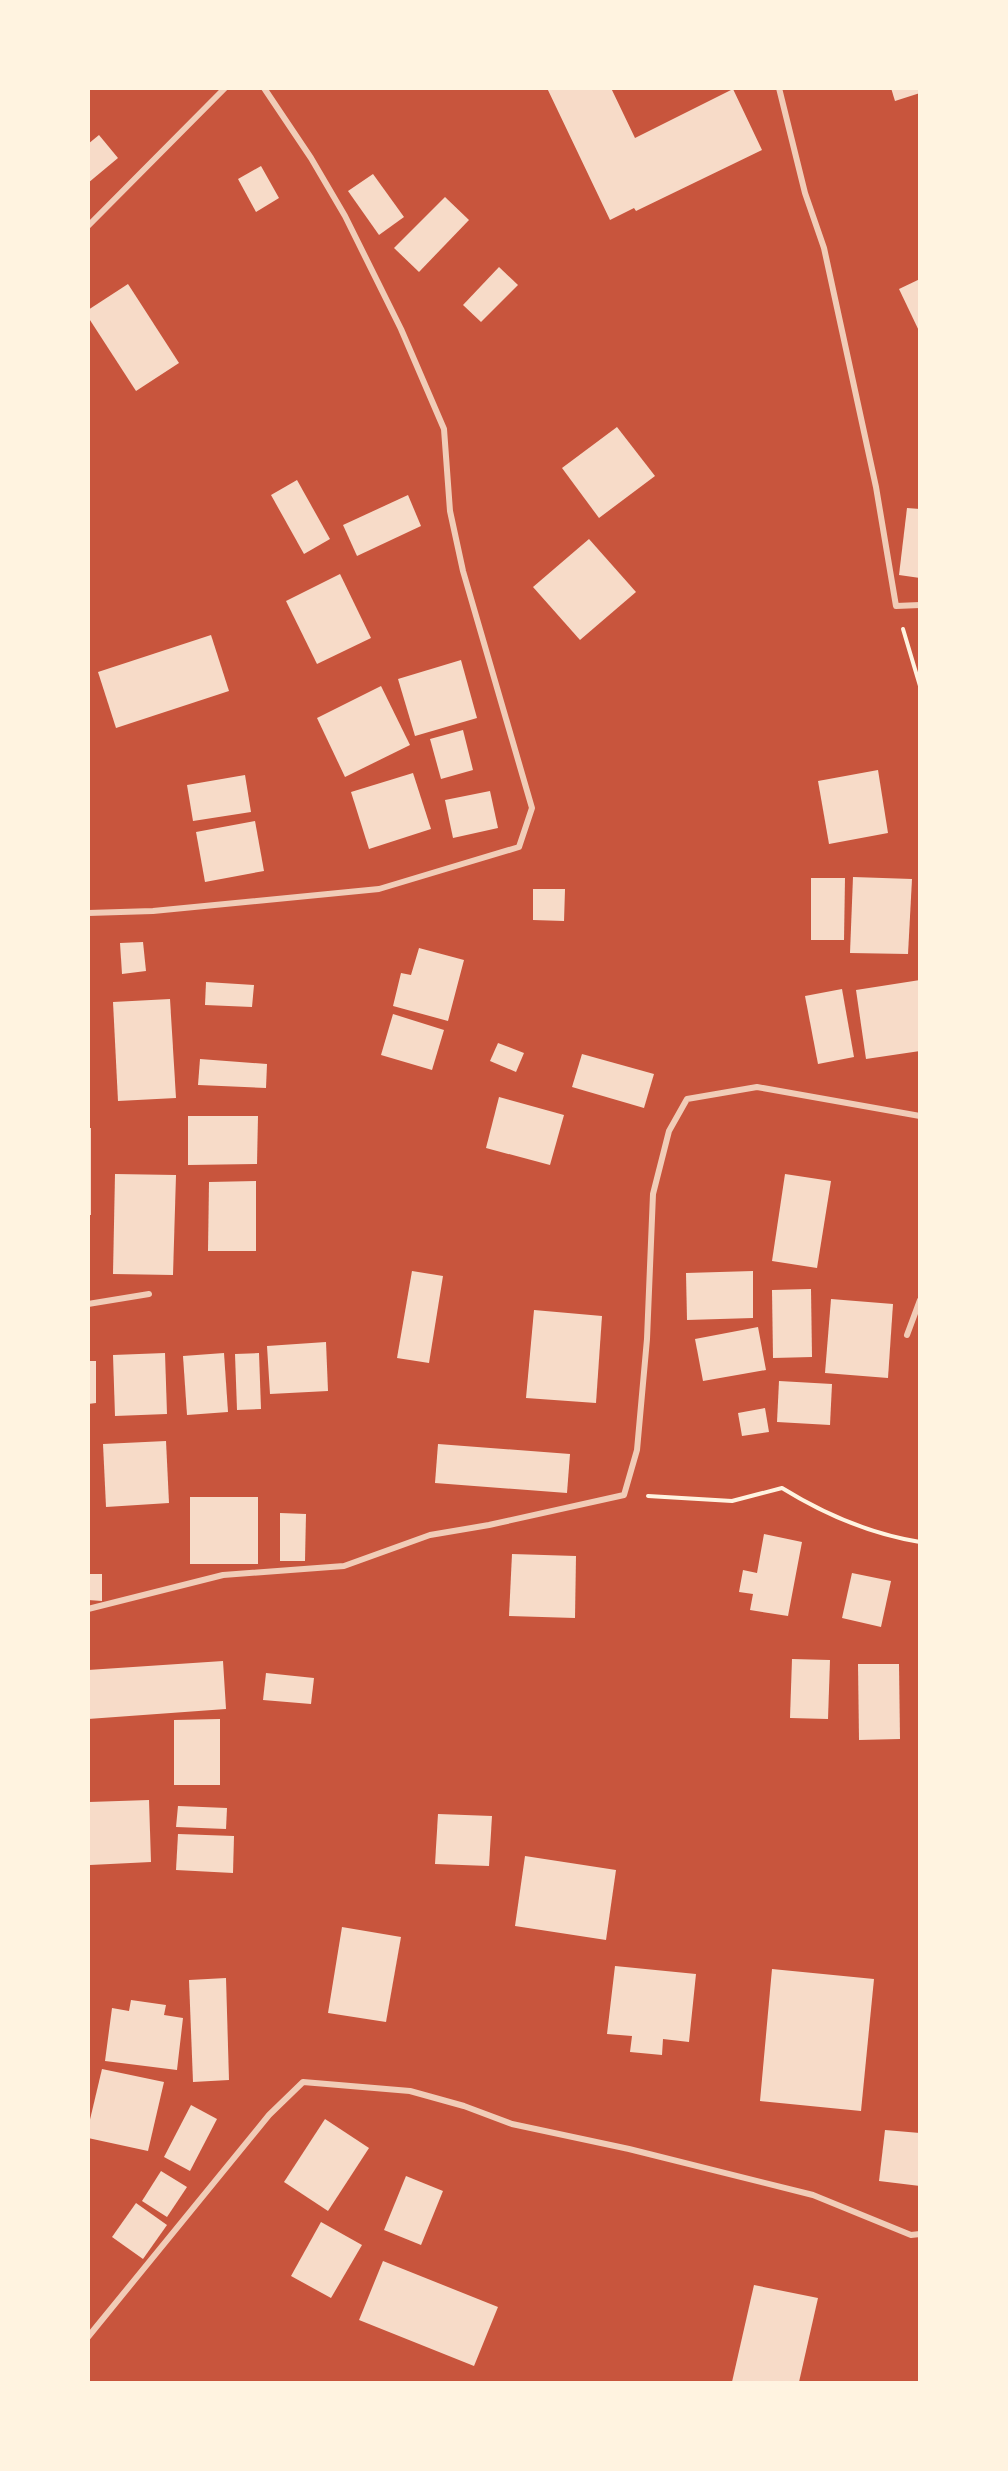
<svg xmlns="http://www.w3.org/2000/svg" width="1008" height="2471" font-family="'DM Sans',sans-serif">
<rect width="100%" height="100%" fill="#c8553d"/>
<g fill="#f7dbc8">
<path d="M547 88H611L635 138 733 89 762 150 636 211 634 208 610 220Z"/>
<path d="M891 88H920V93L895 101Z"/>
<path d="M99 135 118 158 88 183V144Z"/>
<path d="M261 166 279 198 256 212 238 179Z"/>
<path d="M373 174 404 217 379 235 348 191Z"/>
<path d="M445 197 469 220 419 272 394 248Z"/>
<path d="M499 267 518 285 481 322 463 305Z"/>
<path d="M920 279V333L899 289Z"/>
<path d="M128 284 179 363 136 391 88 317V310Z"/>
<path d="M617 427 655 476 599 518 562 468Z"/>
<path d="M297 480 330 539 304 554 271 495Z"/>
<path d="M408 495 421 526 357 556 343 525Z"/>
<path d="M907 508 920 509V578L899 575Z"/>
<path d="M589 539 636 592 580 640 533 587Z"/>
<path d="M340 574 371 638 317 664 286 601Z"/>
<path d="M211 635 229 691 116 728 98 672Z"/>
<path d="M461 660 477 718 415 736 398 679Z"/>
<path d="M381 686 410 745 345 777 317 718Z"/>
<path d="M463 730 473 770 441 779 430 739Z"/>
<path d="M878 770 888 833 829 844 818 781Z"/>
<path d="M413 773 431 829 369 849 351 792Z"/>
<path d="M245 775 251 812 193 821 187 785Z"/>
<path d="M490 791 498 828 453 838 445 800Z"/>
<path d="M255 821 264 871 205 882 196 832Z"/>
<path d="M853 877 912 879 908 954 850 953Z"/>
<path d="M811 878H845L844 940H811Z"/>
<path d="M533 889H565L564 921 533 920Z"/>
<path d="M143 942 146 971 122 974 120 943Z"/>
<path d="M419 948 464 960 448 1021 393 1006 401 973 411 975Z"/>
<path d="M920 980V1051L866 1059 856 990Z"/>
<path d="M206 982 254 985 252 1007 205 1005Z"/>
<path d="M842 989 854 1057 818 1064 805 996Z"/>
<path d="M170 999 176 1098 118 1101 113 1002Z"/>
<path d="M393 1014 444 1030 432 1070 381 1055Z"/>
<path d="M498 1043 524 1053 516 1072 490 1061Z"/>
<path d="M582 1054 654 1074 644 1108 572 1087Z"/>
<path d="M200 1059 267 1064 266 1088 198 1085Z"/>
<path d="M499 1097 564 1115 550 1165 486 1148Z"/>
<path d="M188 1116H258L257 1164 188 1165Z"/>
<rect x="88" y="1128" width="3" height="87"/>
<path d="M115 1174 176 1175 173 1275 113 1274Z"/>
<path d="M785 1174 831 1181 817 1268 772 1261Z"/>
<path d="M256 1181V1251H208L209 1182Z"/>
<path d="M412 1271 443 1276 429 1363 397 1358Z"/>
<path d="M753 1271V1318L687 1320 686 1273Z"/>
<path d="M811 1289 812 1357 773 1358 772 1290Z"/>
<path d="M831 1299 893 1304 888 1378 825 1373Z"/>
<path d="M534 1310 602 1316 596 1403 526 1398Z"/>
<path d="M758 1327 766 1370 703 1381 695 1339Z"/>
<path d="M326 1342 328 1391 270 1394 267 1346Z"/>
<path d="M165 1353 167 1414 115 1416 113 1355Z"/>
<path d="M224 1353 228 1412 187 1415 183 1356Z"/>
<path d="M259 1353 261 1409 237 1410 235 1354Z"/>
<path d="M88 1361H96V1403L88 1404Z"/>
<path d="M779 1381 832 1384 830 1425 777 1422Z"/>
<path d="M765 1408 769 1432 742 1436 738 1413Z"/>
<path d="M166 1441 169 1503 106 1507 103 1444Z"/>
<path d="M438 1444 570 1454 567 1493 435 1483Z"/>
<rect x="190" y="1497" width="68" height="67"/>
<path d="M280 1513 306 1514 305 1561H280Z"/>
<path d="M764 1534 802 1542 788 1616 750 1610 753 1594 739 1592 743 1570 757 1573Z"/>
<path d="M512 1554 576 1556 575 1618 509 1616Z"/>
<path d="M852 1573 891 1581 881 1627 842 1618Z"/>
<path d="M88 1574H102V1601L88 1600Z"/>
<path d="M792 1659 830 1660 828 1719 790 1718Z"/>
<path d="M223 1661 226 1709 88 1719V1670Z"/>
<path d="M858 1664H899L900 1739 859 1740Z"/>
<path d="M266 1673 314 1678 311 1704 263 1700Z"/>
<path d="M220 1719V1785H174V1720Z"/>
<path d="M149 1800 151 1862 90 1865 89 1802Z"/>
<path d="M178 1806 227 1808 226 1829 176 1827Z"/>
<path d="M438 1814 492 1816 489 1866 435 1864Z"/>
<path d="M178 1834 234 1836 233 1873 176 1870Z"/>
<path d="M525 1856 616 1870 606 1940 515 1926Z"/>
<path d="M342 1927 401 1937 386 2022 328 2013Z"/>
<path d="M615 1966 696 1974 689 2042 663 2039 662 2055 630 2052 632 2036 607 2034Z"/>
<path d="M772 1969 874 1979 861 2111 760 2101Z"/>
<path d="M226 1978 229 2080 193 2082 189 1980Z"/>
<path d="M131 2000 166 2005 164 2015 183 2018 177 2070 105 2061 112 2008 129 2011Z"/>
<path d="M102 2069 164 2082 148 2151 88 2138V2128Z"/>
<path d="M191 2105 217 2119 190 2171 164 2157Z"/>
<path d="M325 2119 369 2148 328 2211 284 2182Z"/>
<path d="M885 2130 920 2133V2186L879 2181Z"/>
<path d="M161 2171 187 2187 167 2217 142 2201Z"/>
<path d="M406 2176 443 2191 421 2245 384 2230Z"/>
<path d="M136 2203 167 2225 143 2259 112 2237Z"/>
<path d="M321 2222 362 2245 331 2298 291 2276Z"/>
<path d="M383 2261 498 2307 474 2366 359 2320Z"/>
<path d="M754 2285 818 2298 799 2382H732Z"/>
</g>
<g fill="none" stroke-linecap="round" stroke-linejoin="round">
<g stroke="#fff3e0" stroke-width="4">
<path d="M903 629 920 686"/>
<path d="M648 1496 732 1501 782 1488C824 1514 871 1534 920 1542"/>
</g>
<g stroke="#f1ccb7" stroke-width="6">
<path d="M779 88 805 193 824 248 876 487 896 606 920 605"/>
<path d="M88 226 225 88"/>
<path d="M88 913 153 911 379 889 519 847 532 808 463 571 450 511 444 429 401 329 345 216 311 158 264 88"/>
<path d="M88 1304 149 1294"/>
<path d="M907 1335 920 1300"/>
<path d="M88 1609 223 1575 344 1566 430 1535 489 1525 624 1495 637 1450 647 1339 653 1194 669 1131 687 1099 757 1087 920 1116"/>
<path d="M88 2337 269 2115 303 2082 410 2091 464 2106 512 2124 629 2149 813 2195 911 2235 920 2234"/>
</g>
</g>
<rect width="1008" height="2471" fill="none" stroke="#fff3e0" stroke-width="180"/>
</svg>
